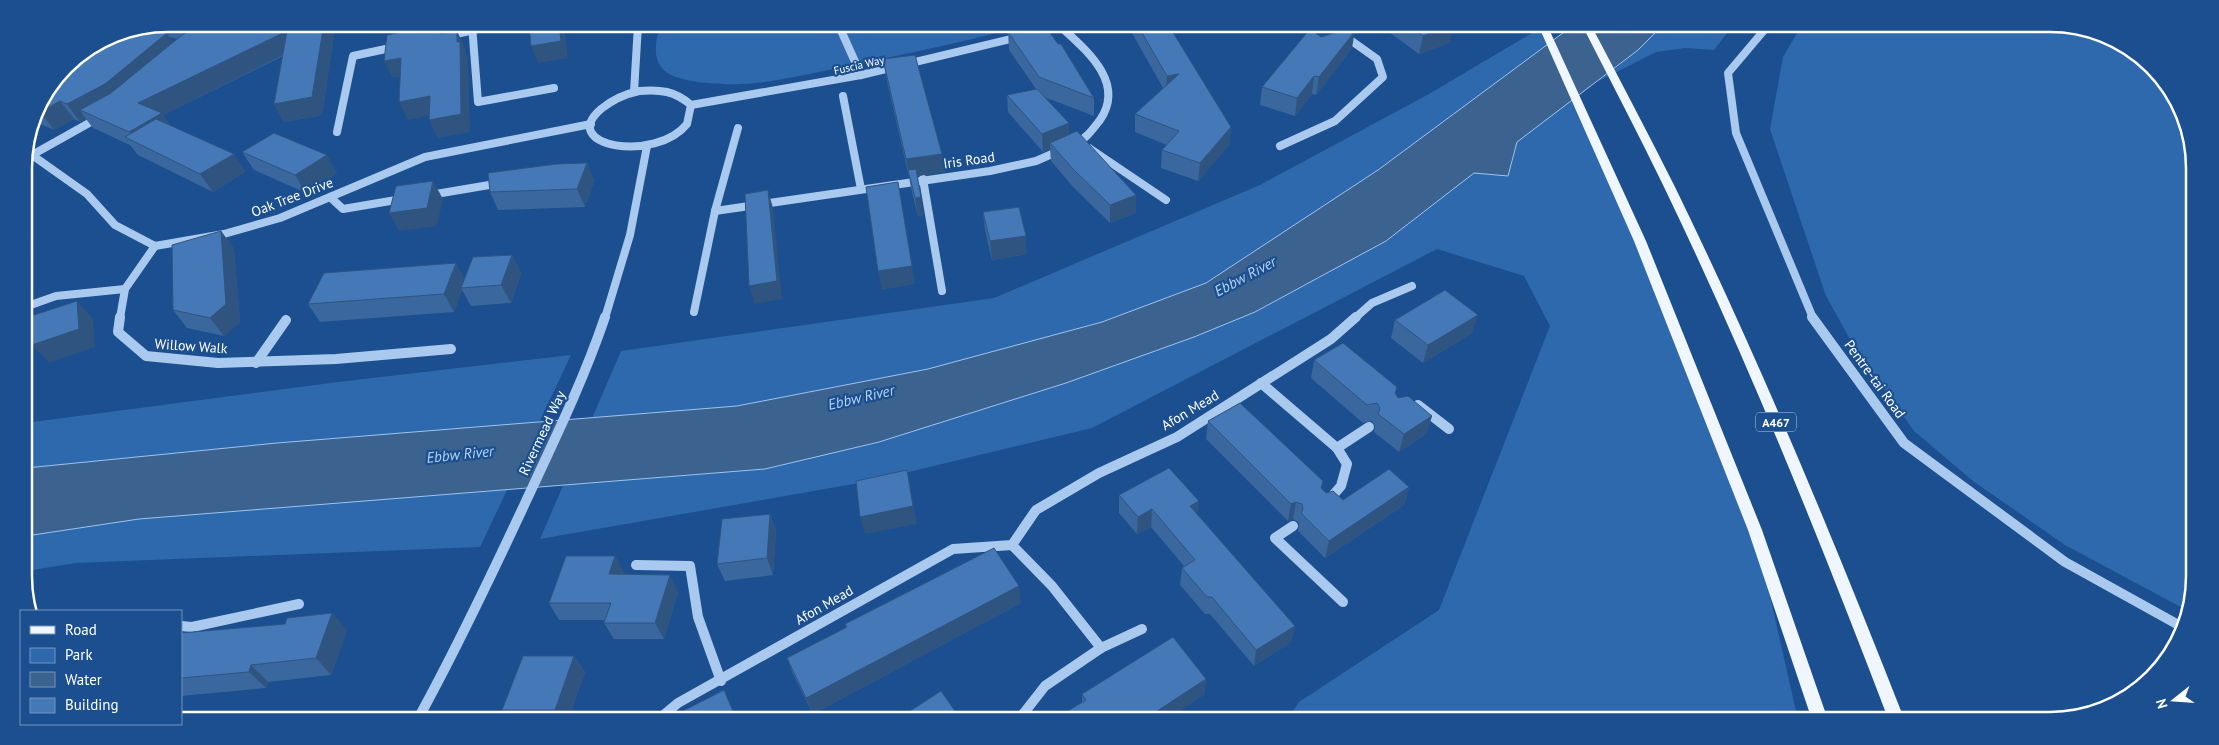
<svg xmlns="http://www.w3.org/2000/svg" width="2219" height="745" font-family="'PT Sans',sans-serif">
<rect width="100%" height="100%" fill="#1b4f8f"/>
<g fill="#2e69ad">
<path d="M660 25 1024 26C965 42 906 54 847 66 812 73 777 82 742 84 724 85 678 83 665 71 651 58 656 41 660 25Z"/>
<path d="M1542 27 1596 146 1755 530 1798 720 1288 719 1299 702 1439 610 1550 326 1524 276 1437 249 1092 428 871 481 540 539 621 351 994 298 1260 185 1429 94Z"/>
<path d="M1660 28H1731L1714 50 1685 48 1656 52 1597 82 1638 50Z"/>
<path d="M1800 28 2088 29 2159 73 2193 141 2190 612 2065 545 1973 481 1914 431 1856 350 1826 296 1770 129 1783 57Z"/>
<path d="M571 355 480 547 76 563 26 571 25 423 338 382Z"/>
</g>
<path fill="#3c6290" stroke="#9cc4f0" d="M1571 27 1660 28 1638 50 1517 142 1508 176 1474 173 1386 241 1255 312 1194 337 1066 383 879 442 765 469 139 519 26 536V468L277 443 737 406 928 369 1102 322 1206 283 1378 170Z"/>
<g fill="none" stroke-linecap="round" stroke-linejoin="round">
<g stroke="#a9c9ee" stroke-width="8">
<path d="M472 25 478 102 554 88"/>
<path d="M839 26 861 75"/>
<path d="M1060 26C1086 50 1126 82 1100 120 1093 129 1086 139 1075 144"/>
<path d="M1766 28 1728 73 1736 133 1813 318"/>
<path d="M1036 32 1057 26"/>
<path d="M447 36 474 30"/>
<path d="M639 91C660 89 675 91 691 105L687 124C656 163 557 147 601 109 612 100 625 94 639 91Z"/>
<path d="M634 92 638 25"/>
<path d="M843 96 861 189"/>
<path d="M691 105 861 75 1019 37"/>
<path d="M337 132 353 56 395 47"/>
<path d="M1280 146 1335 121 1383 77 1377 59 1332 27"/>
<path d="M1089 148 1166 200"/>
<path d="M25 155H32L87 194 115 225 155 246 224 234 280 218 425 157 591 124"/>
<path d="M32 155 98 118"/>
<path d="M923 179 942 291"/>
<path d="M430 195 501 183"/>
<path d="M330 197 343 209 402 199"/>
<path d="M715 211 990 171 1036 161 1061 150"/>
<path d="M25 307 56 296 125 289"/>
<path d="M694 312 715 211 738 128"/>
<path d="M120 318 125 289 155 246"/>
<path d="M605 318 630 235 647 146"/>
<path d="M1355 318 1372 303 1412 286"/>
</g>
<g stroke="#a9c9ee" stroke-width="10">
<path d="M120 317 118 332 146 356 218 363 336 359 451 349"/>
<path d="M1812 317 1904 443 2065 562 2184 628"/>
<path d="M256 363 286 320"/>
<path d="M1261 383 1337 448 1347 464 1341 486 1328 501"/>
<path d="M1418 405 1449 429"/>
<path d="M1337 448 1369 427"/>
<path d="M1293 526 1275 538 1343 602"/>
<path d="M1012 545 1052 586 1101 648 1045 686 1020 718"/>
<path d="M636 565 690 566 698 617 721 681"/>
<path d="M181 626 192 627 299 604"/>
<path d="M1101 648 1142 629"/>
<path d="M419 717C458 646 493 572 527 499 555 439 584 379 605 317"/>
<path d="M660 718 678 703 953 549 1012 545 1036 510 1099 473 1177 437 1331 339 1356 317"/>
</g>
<g fill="#f0f6ff" fill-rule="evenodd">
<path d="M1539 27H1548L1646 241 1762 530 1828 720H1812L1748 530 1634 241Z"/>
<path d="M1583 27H1592C1620 80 1648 133 1675 187 1760 361 1834 540 1905 721H1889C1820 540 1748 361 1664 187 1638 133 1610 80 1583 27Z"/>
</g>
</g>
<g fill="#3a679d" fill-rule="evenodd">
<path d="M168 24H359L335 28 322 115 284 122 274 104 283 56 163 115 170 126 234 154 245 172 213 192 138 155 130 145 93 128 86 119 80 122 74 119 54 130 34 121 39 105 113 35ZM169 37 173 38 178 39 173 43Z"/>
<path d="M1128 26H1170L1169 27 1231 127 1229 145 1198 181 1161 168 1162 150 1167 145 1135 132V114L1163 88Z"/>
<path d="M1382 27H1453L1449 43 1419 54Z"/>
<path d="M1008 32 1094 98V116L1044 97 1069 135 1136 195V213L1110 223 1073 187 1051 161 1050 149 1043 152 1008 112 1007 95 1036 89 1009 50Z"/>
<path d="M1321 37 1352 48 1316 95 1312 94 1295 116 1260 105 1262 87Z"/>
<path d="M883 59 942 154 945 172 917 176 923 215 918 216 911 188 909 177 886 77Z"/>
<path d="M242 152 337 173 306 193 254 170Z"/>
<path d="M587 163 594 181 585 207 498 210 490 192Z"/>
<path d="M983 212 1027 254 992 260 985 230Z"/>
<path d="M221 231 234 249 240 322 224 336 187 328 173 310Z"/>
<path d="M512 255 521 273 511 303 471 306 462 290 454 312 320 322 308 304 465 279Z"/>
<path d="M1395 320 1472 333 1423 363 1391 338Z"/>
<path d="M1314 360 1395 394 1398 398 1432 416 1426 434 1399 452 1374 432 1375 426 1372 421 1363 423 1311 378Z"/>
<path d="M1208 421 1321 488 1326 493 1343 500 1409 487 1404 505 1325 558 1298 531 1299 524 1298 522 1293 519 1288 521 1206 439Z"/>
<path d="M1119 495 1198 515 1295 626 1291 642 1254 666 1210 614H1205L1180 585 1182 568 1184 566 1151 527 1137 534 1119 513Z"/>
<path d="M770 514 776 531 773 575 725 581 717 564Z"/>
<path d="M615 556 624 573V574L678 592 664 639H614L604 623 605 620H559L549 603Z"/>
<path d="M1021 603 813 714 793 674 787 658 846 628 845 624Z"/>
<path d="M347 630 331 675 268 682 266 688 181 696V633Z"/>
<path d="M574 656 585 672 569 717H508L502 710Z"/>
<path d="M1206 679 1204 695 1082 703V694Z"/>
</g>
<g fill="#305480">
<path d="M180 24H220L189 42 178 25Z"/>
<path d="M324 24H359L335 28 322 115 284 122 274 104Z"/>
<path d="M388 24H448V30L443 31 448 41H396Z"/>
<path d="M559 25H564L568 58 538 63 531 46Z"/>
<path d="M1450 27H1453L1449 43 1419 54 1423 36Z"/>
<path d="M287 31 297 48 163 115 174 131 136 143 129 132 138 103Z"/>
<path d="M457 31 465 48V52L468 59 470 132 438 138 429 120 457 42Z"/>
<path d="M1355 31 1352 48 1316 95 1319 77Z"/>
<path d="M167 33 178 51 118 101 80 110 86 119 80 122 67 104Z"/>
<path d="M401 58 409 75 393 78 384 61Z"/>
<path d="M1179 74 1166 94 1167 76Z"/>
<path d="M1314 76 1312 94 1295 116 1297 98Z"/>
<path d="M430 96 439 114 408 120 399 102Z"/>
<path d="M60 101 74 119 54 130 40 112Z"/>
<path d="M1069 123V140L1050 143V149L1043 152 1042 134Z"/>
<path d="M1231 127 1229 145 1198 181 1200 163Z"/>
<path d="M234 154 245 172 213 192 200 174Z"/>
<path d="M942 154 945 172 910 177 908 170 909 177 906 159Z"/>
<path d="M327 155 337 173 306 193 295 175Z"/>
<path d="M587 163 594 181 585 207 577 189Z"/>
<path d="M433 181 443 199 437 226 399 231 389 213Z"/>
<path d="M768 190 773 208 782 299 755 304 749 286Z"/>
<path d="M1136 195V213L1110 223V205Z"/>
<path d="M921 197 923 215 918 216 915 198Z"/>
<path d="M221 231 234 249 240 322 224 336 210 318Z"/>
<path d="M1026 236 1027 254 992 260 990 241Z"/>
<path d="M512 255 521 273 511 303 501 285Z"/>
<path d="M456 263 466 281 461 288 462 290 454 312 444 294Z"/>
<path d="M912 266 915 284 882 290 878 271Z"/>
<path d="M77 301 93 319 95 347 49 363 32 345Z"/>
<path d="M1478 315 1472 333 1423 363 1428 345Z"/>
<path d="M1432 416 1426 434 1399 452 1404 434Z"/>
<path d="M907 470 917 524 865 534 860 517Z"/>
<path d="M1409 487 1404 505 1325 558 1329 541Z"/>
<path d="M1199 501 1197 519 1190 506Z"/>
<path d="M1296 502 1293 519 1288 521 1291 504Z"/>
<path d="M1152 509 1151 527 1137 534 1138 517Z"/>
<path d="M770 514 776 531 773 575 767 558Z"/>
<path d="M615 556 624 573 618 591 609 574Z"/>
<path d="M670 575 678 592 664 639 655 623Z"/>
<path d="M1019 586 1021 603 813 714 806 698Z"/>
<path d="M332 613 347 630 331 675 316 658Z"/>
<path d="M1295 626 1291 642 1254 666 1256 650Z"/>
<path d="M574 656 585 672 569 717H560L555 710Z"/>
<path d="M251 665 268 682 266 688 249 672Z"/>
<path d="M1206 679 1204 695 1168 719H1145Z"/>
</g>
<g fill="#4478b7" stroke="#305480">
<path d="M202 24H324L312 97 274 104 287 31 138 103 162 113 129 132 80 110 111 93 182 35Z"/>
<path d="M438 24H440V33L457 31V42H460L461 114 429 120 430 96 399 102 401 58 384 61 387 35Z"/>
<path d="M529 25H559L561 41 531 46Z"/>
<path d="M1036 26H1045L1058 44H1061L1094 98 1039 77 1008 32Z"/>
<path d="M1138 26H1169L1231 127 1200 163 1162 150 1179 131 1135 114 1179 74 1167 76Z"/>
<path d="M1410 27H1450L1423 36Z"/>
<path d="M146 28 167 33 105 84 67 104 60 101 40 112 37 111 39 105 66 66 113 35Z"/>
<path d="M1350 28 1355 31 1319 77 1314 76 1297 98 1262 87 1310 29 1321 37Z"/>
<path d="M915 55 942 154 906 159 883 59Z"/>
<path d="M1037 89 1069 123 1042 134 1007 95Z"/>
<path d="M156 119 234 154 200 174 125 137Z"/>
<path d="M1077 131 1136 195 1110 205 1073 169 1050 143Z"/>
<path d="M274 133 327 155 295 175 242 152Z"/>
<path d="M587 163 577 189 490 192 488 173 556 164Z"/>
<path d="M916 169 921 197 915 198 908 170Z"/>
<path d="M433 181 427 208 389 213 396 186Z"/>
<path d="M898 182 912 266 878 271 866 187Z"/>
<path d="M768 190 777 281 749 286 745 194Z"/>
<path d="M1019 207 1026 236 990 241 983 212Z"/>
<path d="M221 231 226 304 210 318 173 310 172 245Z"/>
<path d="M512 255 501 285 461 288 473 257Z"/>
<path d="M456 263 444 294 308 304 324 273Z"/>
<path d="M1445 290 1478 315 1428 345 1395 320Z"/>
<path d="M77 301 79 329 32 345 31 316Z"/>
<path d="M1343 343 1397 387 1395 393 1398 398 1408 396 1432 416 1404 434 1378 414 1380 408 1377 403 1367 405 1314 360Z"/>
<path d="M1240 403 1323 481 1321 488 1326 493 1333 491 1343 500 1389 469 1409 487 1329 541 1301 513 1303 509 1302 504 1296 502 1291 504 1208 421Z"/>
<path d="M1169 468 1199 501 1190 506 1295 626 1256 650 1212 597H1207L1182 568 1195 560 1152 509 1138 517 1119 495Z"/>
<path d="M907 470 913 506 860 517 856 481Z"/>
<path d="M770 514 767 558 717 564 722 519Z"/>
<path d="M994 548 1019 586 806 698 787 658 847 627 845 624Z"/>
<path d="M566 556H615L609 574 670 575 655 623H604L611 603H549Z"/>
<path d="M332 613 316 658 251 665 249 672 181 678V633L285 624 287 618Z"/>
<path d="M1173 637 1206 679 1145 719 1056 718 1086 700 1082 694Z"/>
<path d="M523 656H574L555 710H502Z"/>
<path d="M724 690 736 718H669Z"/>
<path d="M941 691 960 718H899Z"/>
</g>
<g text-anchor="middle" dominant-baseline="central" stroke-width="4.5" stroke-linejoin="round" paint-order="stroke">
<g font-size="11" fill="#fff" stroke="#1b4f8f">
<text transform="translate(859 65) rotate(-13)">Fuscia Way</text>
</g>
<rect fill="#1b4f8f" stroke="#bbcadd" stroke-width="1" x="1756" y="412.5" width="40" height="19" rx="4"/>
<g font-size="12" font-weight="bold" fill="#fff">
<text x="1776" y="422">A467</text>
</g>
<g font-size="14" fill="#fff" stroke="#1b4f8f">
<text transform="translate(969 160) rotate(-8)">Iris Road</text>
<text transform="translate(292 197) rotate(-21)">Oak Tree Drive</text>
<text transform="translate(191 346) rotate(4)">Willow Walk</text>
<text transform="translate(1875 379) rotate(54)">Pentre-tai Road</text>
<text transform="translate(1190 410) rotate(-31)">Afon Mead</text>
<text transform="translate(542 433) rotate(-65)">Rivermead Way</text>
<text transform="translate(824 605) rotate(-30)">Afon Mead</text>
</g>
<g font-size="15" font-style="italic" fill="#b5d3f5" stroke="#1b4f8f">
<text transform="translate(1245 276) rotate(-28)">Ebbw River</text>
<text transform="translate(861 397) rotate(-13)">Ebbw River</text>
<text transform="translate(460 454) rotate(-6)">Ebbw River</text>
</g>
</g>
<path d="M0 0H2219V745H0ZM168 32H2050A136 136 0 0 1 2186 168V576A136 136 0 0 1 2050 712H168A136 136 0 0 1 32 576V168A136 136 0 0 1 168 32Z" fill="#1b4f8f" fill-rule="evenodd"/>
<path fill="none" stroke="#fff" stroke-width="2.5" d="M168 32H2050A136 136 0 0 1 2186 168V576A136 136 0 0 1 2050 712H168A136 136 0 0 1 32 576V168A136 136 0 0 1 168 32Z"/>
<rect x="20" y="610" width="162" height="115" fill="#1b4f8f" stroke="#7695bc"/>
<rect x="30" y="626" width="25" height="8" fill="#f0f6ff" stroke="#7695bc"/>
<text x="65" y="635" font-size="15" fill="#ffffff">Road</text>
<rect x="30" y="648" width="25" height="15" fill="#2e69ad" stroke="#7695bc"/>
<text x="65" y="660" font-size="15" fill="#ffffff">Park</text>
<rect x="30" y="672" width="25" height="15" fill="#3c6290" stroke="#7695bc"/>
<text x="65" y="685" font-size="15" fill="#ffffff">Water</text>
<rect x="30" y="698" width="25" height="15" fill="#4478b7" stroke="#7695bc"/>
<text x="65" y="710" font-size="15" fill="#ffffff">Building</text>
<g transform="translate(2174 700) rotate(253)" stroke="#1b4f8f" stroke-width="4" paint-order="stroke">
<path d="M0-4L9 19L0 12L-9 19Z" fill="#ffffff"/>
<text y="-8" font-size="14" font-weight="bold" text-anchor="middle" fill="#ffffff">N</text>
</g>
</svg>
